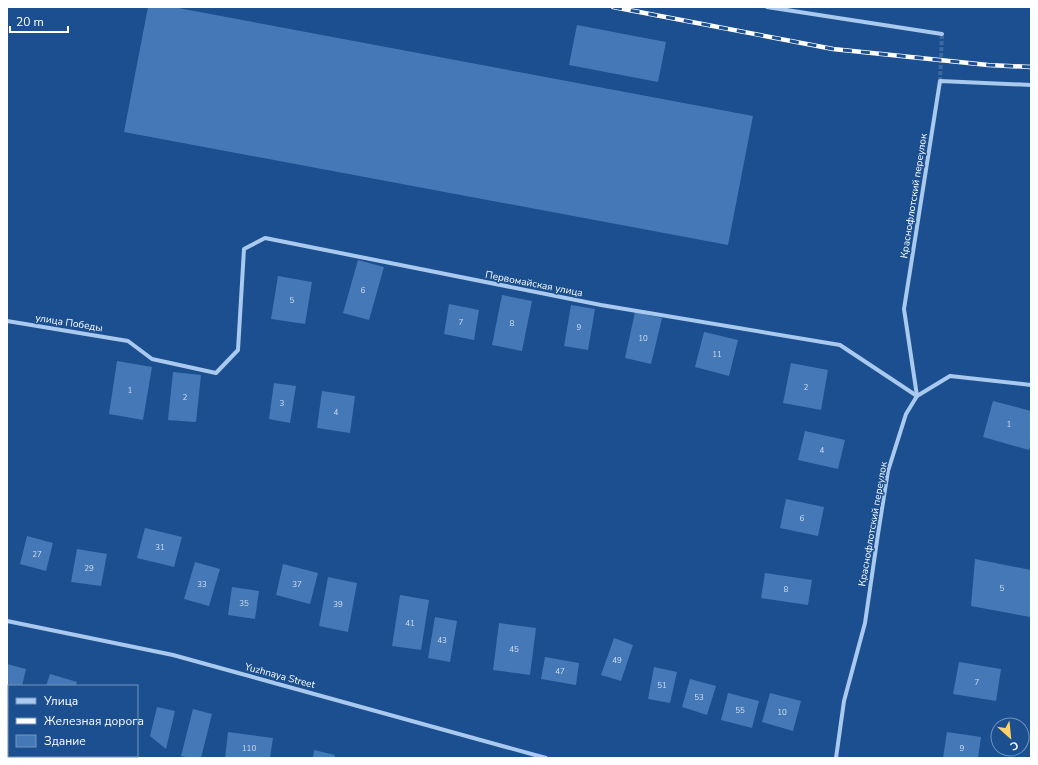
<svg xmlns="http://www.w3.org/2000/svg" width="1038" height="765" font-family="'Nunito Sans',sans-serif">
<rect width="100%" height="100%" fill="#1b4f8f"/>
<g fill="#4478b7">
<path d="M148 7H173L753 116 728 245 124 132Z"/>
<path d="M577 25 666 42 658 82 569 65Z"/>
<path d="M358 260 384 267 369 320 343 313Z"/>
<path d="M278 276 312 282 305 324 271 319Z"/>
<path d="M502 295 532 301 522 351 492 345Z"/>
<path d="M449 304 479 310 474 340 444 334Z"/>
<path d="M571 305 595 309 588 350 564 346Z"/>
<path d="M635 312 662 318 651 364 625 358Z"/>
<path d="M704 332 738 340 729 376 695 367Z"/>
<path d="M117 361 152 367 143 420 109 414Z"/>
<path d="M791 363 828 370 821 410 783 403Z"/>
<path d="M173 372 201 375 196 422 168 420Z"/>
<path d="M274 383 296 386 290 423 269 419Z"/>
<path d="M322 391 355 396 350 433 317 428Z"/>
<path d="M993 401 1031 411V444L1029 450 983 437Z"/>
<path d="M805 431 845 440 838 469 798 460Z"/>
<path d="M786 499 824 507 818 536 780 528Z"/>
<path d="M145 528 182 537 174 567 137 558Z"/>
<path d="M27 536 53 543 46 571 20 564Z"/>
<path d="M77 549 107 554 101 586 71 582Z"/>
<path d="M975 559 1031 570V610L1030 617 971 606Z"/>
<path d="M195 562 220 569 209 606 184 599Z"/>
<path d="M283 564 318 573 310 604 276 595Z"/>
<path d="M765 573 812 580 808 605 761 598Z"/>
<path d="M328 577 357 583 348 632 319 626Z"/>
<path d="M232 587 259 591 255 619 228 615Z"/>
<path d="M400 595 429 600 421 650 392 646Z"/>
<path d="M435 617 457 621 450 662 428 658Z"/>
<path d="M499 623 536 628 530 675 493 670Z"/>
<path d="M614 638 633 645 621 681 601 675Z"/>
<path d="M545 657 579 663 576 685 541 679Z"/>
<path d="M959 662 1001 669 996 701 953 694Z"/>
<path d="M7 664 26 669 22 686H9V696L7 695Z"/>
<path d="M654 667 677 672 670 703 648 699Z"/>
<path d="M50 674 77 682 76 686H46Z"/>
<path d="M690 679 716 686 707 715 682 707Z"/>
<path d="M728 693 759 701 752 728 721 720Z"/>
<path d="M770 693 801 701 793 731 762 722Z"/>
<path d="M157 707 175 711 166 749 150 736Z"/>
<path d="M193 709 212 714 201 758H190L181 756Z"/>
<path d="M228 732 273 738 270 758H225Z"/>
<path d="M947 732 981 737 978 758H943Z"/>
<path d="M314 750 335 755 334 758H313Z"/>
</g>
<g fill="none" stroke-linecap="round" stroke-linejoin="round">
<path stroke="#3d69a0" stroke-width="4" stroke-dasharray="4 2" stroke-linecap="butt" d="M940 81 942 34"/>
<g stroke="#a9c9ee" stroke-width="4">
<path d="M767 7 942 34"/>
<path d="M7 321 128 341 152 359 216 373 238 350 244 249 265 238 601 305 840 345 917 396 950 376 1031 385"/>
<path d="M7 621 173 655 546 758"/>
<path d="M836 758 844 701 865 623 878 534 888 471 906 414 917 396 904 309 940 81 1031 85"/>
</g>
<defs>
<path id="rail" d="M613 7 833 49 988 65 1031 67"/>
</defs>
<use href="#rail" stroke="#fff" stroke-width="4.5"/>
<use href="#rail" stroke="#1b4f8f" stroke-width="3" stroke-dasharray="9" stroke-linecap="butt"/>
</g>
<g text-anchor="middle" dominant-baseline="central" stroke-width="3" stroke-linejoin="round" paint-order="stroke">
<g font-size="8" fill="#d0dded">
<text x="363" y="290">6</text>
<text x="292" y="300">5</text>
<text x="461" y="322">7</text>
<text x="512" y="323">8</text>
<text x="579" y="327">9</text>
<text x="643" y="338">10</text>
<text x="717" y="354">11</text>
<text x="806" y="387">2</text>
<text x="130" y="390">1</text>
<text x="185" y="397">2</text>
<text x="282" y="403">3</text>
<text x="336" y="412">4</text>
<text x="1009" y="424">1</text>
<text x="822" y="450">4</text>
<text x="802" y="518">6</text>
<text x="160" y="547">31</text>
<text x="37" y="554">27</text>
<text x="89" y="568">29</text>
<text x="202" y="584">33</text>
<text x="297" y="584">37</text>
<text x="1002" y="588">5</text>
<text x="786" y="589">8</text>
<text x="244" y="603">35</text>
<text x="338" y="604">39</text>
<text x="410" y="623">41</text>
<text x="442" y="640">43</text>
<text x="514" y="649">45</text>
<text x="617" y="660">49</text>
<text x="560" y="671">47</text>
<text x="977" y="682">7</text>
<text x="662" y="685">51</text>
<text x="699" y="697">53</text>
<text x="740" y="710">55</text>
<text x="782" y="712">10</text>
<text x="249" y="748">110</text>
<text x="962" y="748">9</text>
</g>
<g font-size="10" fill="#fff" stroke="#1b4f8f">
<text transform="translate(914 196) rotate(-81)">Краснофлотский переулок</text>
<text transform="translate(534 284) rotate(11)">Первомайская улица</text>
<text transform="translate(69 323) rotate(9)">улица Победы</text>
<text transform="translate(873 524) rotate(-80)">Краснофлотский переулок</text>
<text transform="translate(280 676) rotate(15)">Yuzhnaya Street</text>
</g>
</g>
<rect width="1038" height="765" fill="none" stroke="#ffffff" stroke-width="16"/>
<rect x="8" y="685" width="130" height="72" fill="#1b4f8f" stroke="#7695bc"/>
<rect x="16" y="698" width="20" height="6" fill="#a9c9ee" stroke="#7695bc"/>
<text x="44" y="705" font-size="12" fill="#ffffff">Улица</text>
<rect x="16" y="718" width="20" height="6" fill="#ffffff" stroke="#7695bc"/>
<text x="44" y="725" font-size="12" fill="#ffffff">Железная дорога</text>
<rect x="16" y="735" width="20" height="12" fill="#4478b7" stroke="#7695bc"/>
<text x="44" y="745" font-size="12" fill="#ffffff">Здание</text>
<g transform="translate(1010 737) rotate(153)"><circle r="19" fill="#1b4f8f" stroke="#7695bc"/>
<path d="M0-3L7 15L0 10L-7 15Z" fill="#ffd166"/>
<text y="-6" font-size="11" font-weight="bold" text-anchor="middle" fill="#ffffff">С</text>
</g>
<path d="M10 26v6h58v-6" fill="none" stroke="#ffffff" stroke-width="2"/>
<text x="16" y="26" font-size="12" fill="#ffffff" stroke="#1b4f8f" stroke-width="3" paint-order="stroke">20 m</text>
</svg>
